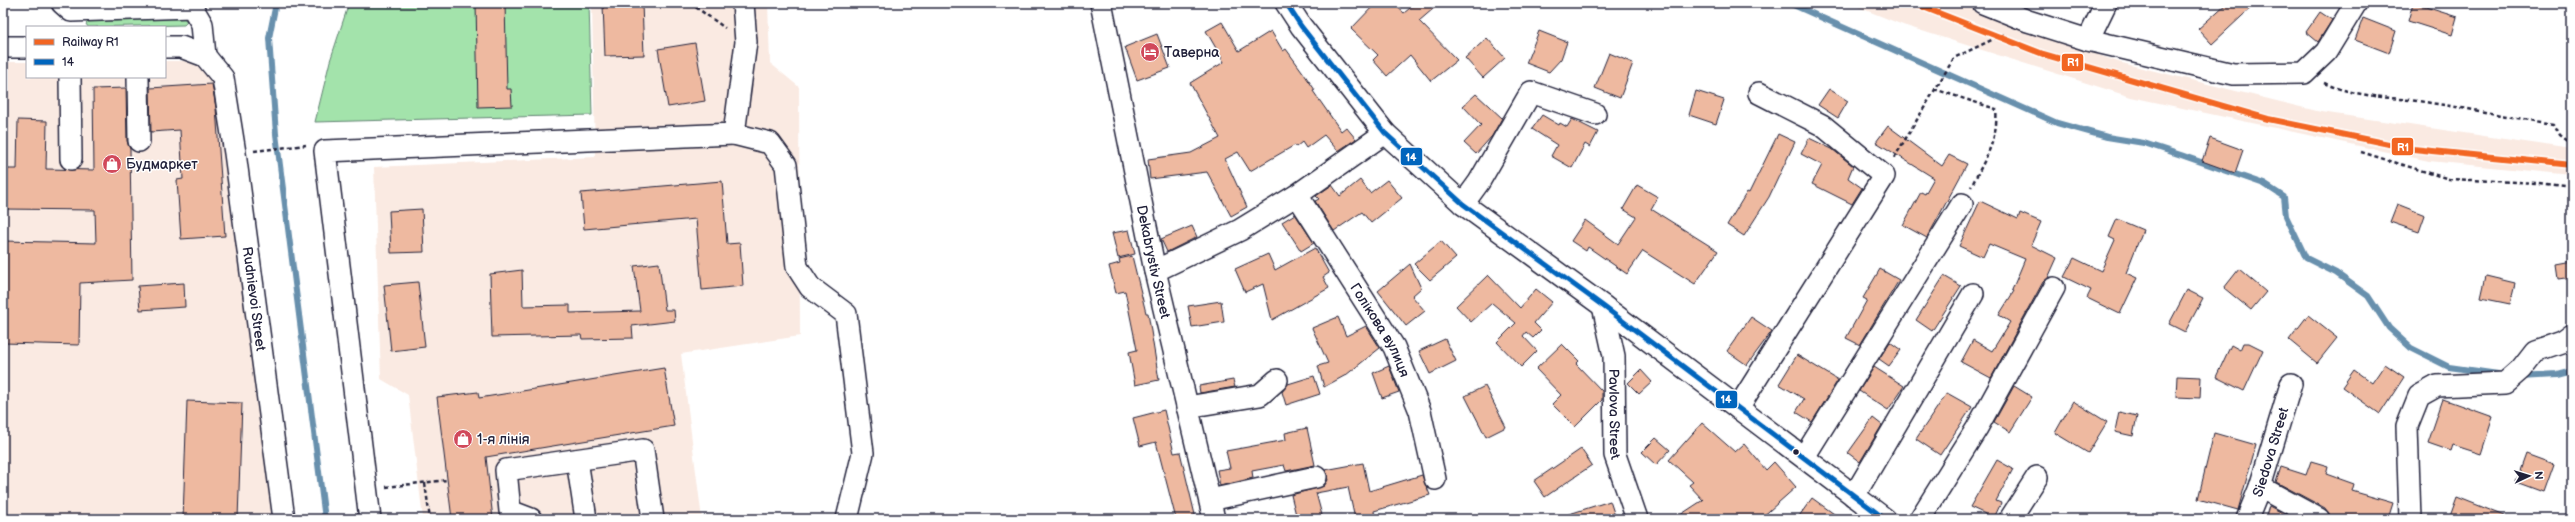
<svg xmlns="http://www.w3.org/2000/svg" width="2575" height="522" font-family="'Balsamiq Sans',sans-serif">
<rect width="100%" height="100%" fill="#fff"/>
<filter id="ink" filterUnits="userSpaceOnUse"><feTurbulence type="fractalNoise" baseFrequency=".025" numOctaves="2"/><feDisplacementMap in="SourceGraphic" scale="8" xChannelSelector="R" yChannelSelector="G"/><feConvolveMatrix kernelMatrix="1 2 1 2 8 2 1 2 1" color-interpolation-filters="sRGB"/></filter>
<g filter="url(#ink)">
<g fill="#faeae2">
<path d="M592 3H768L770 63 799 87 800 336 681 354 702 519H423L408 395 381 379 374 167 595 157Z"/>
<path d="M1848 3H1958L2118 62 2321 112 2572 149V175L2429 161 2131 97 1903 25Z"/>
<path d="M165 61H186L202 67 216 81 275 519H3V62H27V77H165Z"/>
</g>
<g fill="#a3e3ab" stroke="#628273">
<path d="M349 3H589L592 115 315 122 330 61Z"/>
<path d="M184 18 187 22 184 25 88 27 86 24 89 21Z"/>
</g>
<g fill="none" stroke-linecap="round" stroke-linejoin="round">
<g stroke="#6890ad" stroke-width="6">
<path d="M276 3 269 38 276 134 325 519"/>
<path d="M1789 3 2057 123 2107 137 2144 143 2181 155 2264 184 2284 197 2286 216 2306 258 2336 273 2368 296 2389 328 2411 348 2449 367 2498 374"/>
<path d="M2521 377 2557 375 2572 371"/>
</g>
</g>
<g fill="#eeb9a0" stroke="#22223b">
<path d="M476 3H505L507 89H511L512 106 478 107Z"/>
<path d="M1376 3H1393L1404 13 1416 3H1440L1419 21 1457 60 1431 81 1410 55 1387 76 1373 60 1378 55 1351 29Z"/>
<path d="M2227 3H2256L2212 44 2198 29Z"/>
<path d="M2413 3 2457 17 2452 35 2408 21Z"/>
<path d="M642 4 644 55 605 56 603 5Z"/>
<path d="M2320 12 2332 20 2318 42 2306 32Z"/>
<path d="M2363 18 2396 31 2389 53 2355 40Z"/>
<path d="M1222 22 1239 51 1271 31 1283 51 1286 49 1302 71 1315 90 1313 91 1341 131 1346 127 1356 139 1338 151 1324 135 1306 148 1302 142 1296 147 1295 145 1250 171 1238 152 1225 159 1247 207 1231 216 1207 172 1150 179 1148 159 1191 153 1220 138 1190 83 1224 62 1206 31Z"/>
<path d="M1539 31 1567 42 1561 59 1549 72 1526 63Z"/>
<path d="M1157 34 1170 68 1137 80 1125 47Z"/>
<path d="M1487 38 1505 58 1483 78 1465 58Z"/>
<path d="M695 43 705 101 668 107 658 49Z"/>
<path d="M1609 53 1633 63 1620 98 1595 88Z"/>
<path d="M212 84 216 108 225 236 181 239 177 180 183 179 180 130 151 132 150 88Z"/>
<path d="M126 88 127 141 130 149 132 280 80 283 79 345 3 343V241L96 243 95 210 3 209V169H17L18 120 47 121 46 169 94 170 93 89Z"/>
<path d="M1829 89 1848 101 1838 118 1818 105Z"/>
<path d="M1696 91 1724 100 1716 124 1689 115Z"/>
<path d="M1476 94 1502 118 1492 136 1476 154 1464 143 1481 125 1463 106Z"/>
<path d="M1542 115 1559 125 1560 123 1567 127 1572 119 1598 132 1590 147 1585 144 1572 168 1551 156 1557 145 1532 129Z"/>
<path d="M1888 126 1942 166 1949 155 1967 164 1927 238 1903 225 1921 192 1925 194 1934 178 1876 142Z"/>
<path d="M1778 134 1795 142 1769 197 1744 236 1727 225 1747 192 1749 193Z"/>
<path d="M1809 138 1832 149 1853 166 1848 178 1862 188 1852 204 1812 184 1822 165 1801 154Z"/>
<path d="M2210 138 2243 150 2235 173 2202 161Z"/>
<path d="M1360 180 1370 193 1387 180 1402 198 1371 223 1362 212 1334 231 1315 201 1319 199 1316 196 1332 185 1340 196Z"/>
<path d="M722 181 727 244 740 243 743 286 702 290 696 219 584 229 581 193Z"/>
<path d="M1637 185 1658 197 1651 209 1718 251 1695 284 1643 251 1627 274 1588 247 1586 251 1571 241 1585 220 1618 244 1636 217 1623 209Z"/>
<path d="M1980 201 2018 219 2020 213 2041 222 2031 245 2057 258 2048 278 2043 282 1991 378 1961 362 1973 340 1992 351 2010 322 1999 315 2014 291 2012 290 2025 259 1989 244 1983 257 1959 246Z"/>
<path d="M2397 204 2425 215 2419 232 2390 222Z"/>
<path d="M422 209 424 252 391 253 389 211Z"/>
<path d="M1295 214 1314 243 1301 251 1282 222Z"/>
<path d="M2117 219 2143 230 2126 273 2137 278 2120 314 2087 298 2091 290 2064 277 2074 258 2101 271 2115 240 2109 237Z"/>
<path d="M1192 226 1197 237 1167 252 1161 239Z"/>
<path d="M1129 230 1135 254 1118 258 1112 233Z"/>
<path d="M1441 241 1456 258 1430 280 1414 264Z"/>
<path d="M1315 248 1329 273 1323 277 1329 288 1272 320 1263 284 1245 292 1235 269 1268 254 1275 270Z"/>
<path d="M1132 256 1146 313H1148L1159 380 1135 385 1129 352 1137 350 1125 291 1116 293 1109 266 1120 263 1119 259Z"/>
<path d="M2572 262V277L2558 279 2556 265Z"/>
<path d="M659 263 665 310H674L675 321 632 326 633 338 582 339 581 335 492 337 490 274 522 270 523 306 570 305V313L640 311 634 266Z"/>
<path d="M1410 264 1421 288 1412 296 1425 311 1406 326 1378 291Z"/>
<path d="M1880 269 1899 280 1860 345 1846 338 1867 300 1863 298Z"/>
<path d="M2239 269 2266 292 2251 310 2224 288Z"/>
<path d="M1488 275 1520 308 1536 289 1552 302 1534 323 1541 330 1533 338 1526 332 1523 336 1537 351 1521 367 1497 342 1516 323 1492 303 1471 322 1456 306Z"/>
<path d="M1944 276 1961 286 1932 331 1916 320Z"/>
<path d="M2486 276 2515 283 2510 304 2481 298Z"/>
<path d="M418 282 425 347 391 351 384 285Z"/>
<path d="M184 283 185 307 140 310 138 286Z"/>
<path d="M2187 290 2203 298 2185 332 2169 324Z"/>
<path d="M1221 301 1224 322 1192 327 1188 306Z"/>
<path d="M2308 315 2337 338 2317 363 2289 340Z"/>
<path d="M1338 317 1346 336 1366 326 1380 348 1346 375 1324 387 1318 366 1328 363 1312 328Z"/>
<path d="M1751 317 1772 331 1747 365 1727 351Z"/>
<path d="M1445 339 1456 361 1430 374 1419 351Z"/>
<path d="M1890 342 1901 350 1889 366 1879 359Z"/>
<path d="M2243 343H2249L2263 350 2244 391 2216 377 2231 345 2240 350Z"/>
<path d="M1562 344 1579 361 1576 364 1602 391V400L1575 427 1552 404 1561 395 1536 369Z"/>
<path d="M1797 355 1838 380 1812 422 1796 412 1804 399 1779 384Z"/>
<path d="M2385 364 2404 377 2380 414 2342 387 2354 370 2372 383Z"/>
<path d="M1389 366 1399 392 1382 398 1373 373Z"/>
<path d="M1874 367 1904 386 1888 410 1859 391Z"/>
<path d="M664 368 674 426 486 457 493 519H452L437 397 478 392 479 398Z"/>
<path d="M1641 370 1652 382 1639 394 1628 383Z"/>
<path d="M1314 376 1320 394 1286 405 1282 392 1288 384Z"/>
<path d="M2177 376 2201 377 2200 398 2176 397Z"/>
<path d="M1233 380 1235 387 1200 393 1199 386Z"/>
<path d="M1485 386 1506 427 1486 437 1465 396Z"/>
<path d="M2014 386 2032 397 2010 432 1994 422Z"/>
<path d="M1947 393 1972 407 1940 455 1916 439Z"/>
<path d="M2443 399 2493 417 2481 454 2453 445 2451 451 2428 443Z"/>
<path d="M187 401 242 403 238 519H183Z"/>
<path d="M2073 401 2107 422 2088 453 2055 433Z"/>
<path d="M1164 410 1174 453 1180 452 1196 519H1176L1156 442 1140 446 1133 418Z"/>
<path d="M2119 412 2137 416 2133 436 2115 432Z"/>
<path d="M1873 418 1882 425 1860 462 1848 453Z"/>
<path d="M1702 423 1735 452 1744 444 1766 470 1774 462 1796 487 1760 519H1674L1703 500 1689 485 1693 482 1669 460Z"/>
<path d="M1307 428 1315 465 1286 471 1284 465 1252 471 1253 478 1220 486 1217 470 1230 468 1226 451 1286 440 1285 433Z"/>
<path d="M2214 433 2256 445 2238 510 2198 499Z"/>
<path d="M1656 438 1670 450 1656 465 1642 452Z"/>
<path d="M1581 449 1592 465 1545 497 1534 481Z"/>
<path d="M2526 454 2553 464 2543 492 2516 482Z"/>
<path d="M1997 460 2013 469 1996 501 2001 503 1994 518 1970 507Z"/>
<path d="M2311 461 2328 466 2326 474 2354 484 2352 491 2393 503 2388 519H2331L2325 508 2276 482 2281 467 2306 475Z"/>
<path d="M1363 463 1369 491 1422 475 1430 495 1374 511 1375 519H1355L1348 487 1316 493 1323 519H1297L1291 495 1324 486 1328 480 1325 470Z"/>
<path d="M2457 497 2510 518V519H2449Z"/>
<path d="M1812 498 1841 519H1797Z"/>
<path d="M1610 501 1616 519H1564L1563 516Z"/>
<path d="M2269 506 2294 519H2265Z"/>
</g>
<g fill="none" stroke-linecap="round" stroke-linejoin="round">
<defs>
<g id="minor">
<path d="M62 3 71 11 192 7 202 24 205 56"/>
<path id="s1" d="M1101 3 1155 271 1214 519"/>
<path d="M1286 3 1301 26 1385 133 1463 204 1603 306 1885 519"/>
<path d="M1983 3 2028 21 2088 40 2233 74 2304 73 2326 52 2356 3"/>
<path d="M2088 40 2106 3"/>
<path d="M3 47H27"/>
<path id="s2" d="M165 47H181L205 56 223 78 235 153 284 519"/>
<path d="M70 77 71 159"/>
<path d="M138 77 139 141"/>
<path d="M734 134 770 143 786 165 797 267 810 287 846 314 863 453 847 519"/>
<path id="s3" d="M1297 195 1394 347 1420 411 1435 479"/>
<path d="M1463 204 1479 182 1531 92 1595 114"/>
<path d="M1155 271 1240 230 1297 195 1385 133"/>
<path id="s4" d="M1603 306 1614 356 1615 455 1637 519"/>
<path d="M1187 407 1260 395 1277 380"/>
<path d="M1738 408 1884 176 1822 125 1759 93"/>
<path d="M1804 457 1962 204"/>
<path d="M577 460 586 519"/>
<path d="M2260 487 2319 519"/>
<path d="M1854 496 1973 294"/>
<path d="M1210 500 1316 477"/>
<path d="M370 519 325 151 734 134 746 42 743 3"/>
<path d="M531 519 510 511 506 470 643 450 653 519"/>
<path d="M1920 519 1977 428 2054 288"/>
<path d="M2010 519 2037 477"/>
<path id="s5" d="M2247 519 2260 487 2291 384"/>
<path d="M2410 519 2407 426 2419 396 2437 386 2505 383 2521 369 2535 351 2564 341 2572 335"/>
</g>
</defs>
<use href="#minor" stroke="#22223b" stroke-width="24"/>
<g stroke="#22223b" stroke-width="2.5" stroke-dasharray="4 3" stroke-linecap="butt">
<path d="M690 3 725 28"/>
<path d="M2324 83C2357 98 2396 97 2431 103 2472 109 2513 118 2554 124L2560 135 2572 144"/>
<path d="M1934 89 1996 109C1999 139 1984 161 1971 187"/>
<path d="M254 151 306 145"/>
<path d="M2361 152 2449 179 2538 183 2572 187"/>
<path d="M1894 158 1954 58 2004 34"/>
<path d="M425 483 430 519"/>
<path d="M386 487 447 480"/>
</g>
<use href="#minor" stroke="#fff" stroke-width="21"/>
<defs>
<path id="bus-1" d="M1286 3 1301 26 1385 133 1463 204 1603 306 1885 519"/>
</defs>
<use href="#bus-1" stroke="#fff" stroke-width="8"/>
<use href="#bus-1" stroke="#0065bd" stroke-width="5"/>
<defs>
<path id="rail-1" d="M1913 3 2043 54 2268 119 2413 149 2572 165"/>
</defs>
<use href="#rail-1" stroke="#fff" stroke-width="9"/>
<use href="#rail-1" stroke="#f26522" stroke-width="6"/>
</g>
</g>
<defs>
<symbol id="hotel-disc" viewBox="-11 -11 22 22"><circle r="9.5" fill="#d1495b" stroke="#fff"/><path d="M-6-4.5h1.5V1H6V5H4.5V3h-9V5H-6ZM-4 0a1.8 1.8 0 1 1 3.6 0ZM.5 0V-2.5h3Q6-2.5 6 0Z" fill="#fff"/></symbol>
<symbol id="shop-disc" viewBox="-11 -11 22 22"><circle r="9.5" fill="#d1495b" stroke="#fff"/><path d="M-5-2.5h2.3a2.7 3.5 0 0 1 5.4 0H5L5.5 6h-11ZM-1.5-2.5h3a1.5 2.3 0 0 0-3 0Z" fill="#fff"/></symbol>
</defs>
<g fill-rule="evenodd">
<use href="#hotel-disc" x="1139" y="41" width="22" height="22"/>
<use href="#shop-disc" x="101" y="153" width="22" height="22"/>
<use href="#shop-disc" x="452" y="428" width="22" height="22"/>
</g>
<circle fill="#22223b" stroke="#fff" stroke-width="1.5" cx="1796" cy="452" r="3.5"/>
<g text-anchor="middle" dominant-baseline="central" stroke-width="3" stroke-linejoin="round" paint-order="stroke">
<g font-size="14" fill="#22223b" stroke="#fff" text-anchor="start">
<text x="1164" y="52">Таверна</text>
<text x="126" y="164">Будмаркет</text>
<text x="477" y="439">1-я лінія</text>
</g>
<g font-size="14" fill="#22223b" stroke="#fff">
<text stroke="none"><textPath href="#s1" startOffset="264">Dekabrystiv Street</textPath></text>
<text stroke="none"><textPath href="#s2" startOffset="293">Rudnievoi Street</textPath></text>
<text stroke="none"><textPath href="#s3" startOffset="159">Голікова вулиця</textPath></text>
<text stroke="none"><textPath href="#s4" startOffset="109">Pavlova Street</textPath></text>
<text stroke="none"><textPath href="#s5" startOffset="71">Siedova Street</textPath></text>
</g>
</g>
<g stroke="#fff" stroke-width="1.5">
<rect x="2061" y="53" width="23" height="19" rx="4" fill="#f26522"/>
<rect x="2391" y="137" width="23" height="19" rx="4" fill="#f26522"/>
<rect x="1400" y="147" width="23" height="19" rx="4" fill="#0065bd"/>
<rect x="1715" y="390" width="23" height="19" rx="4" fill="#0065bd"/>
</g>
<g font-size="11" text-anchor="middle" font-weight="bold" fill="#fff">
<text x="2073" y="66">R1</text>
<text x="2403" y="151">R1</text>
<text x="1411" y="161">14</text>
<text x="1726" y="403">14</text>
</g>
<rect width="2575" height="522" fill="none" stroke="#fff" stroke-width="16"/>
<rect x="8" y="8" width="2559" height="506" fill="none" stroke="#22223b" stroke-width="1.5" filter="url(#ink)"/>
<rect x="26" y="26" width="140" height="52" fill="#ffffff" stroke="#a7a7b1"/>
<rect x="34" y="39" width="20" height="6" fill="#f26522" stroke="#a7a7b1"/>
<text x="62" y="46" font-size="12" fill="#22223b">Railway R1</text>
<rect x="34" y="59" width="20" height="6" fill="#0065bd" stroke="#a7a7b1"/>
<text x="62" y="66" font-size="12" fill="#22223b">14</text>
<g transform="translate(2529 476) rotate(86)" stroke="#ffffff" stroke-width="3" paint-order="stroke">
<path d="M0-3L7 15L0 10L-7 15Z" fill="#22223b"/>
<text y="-6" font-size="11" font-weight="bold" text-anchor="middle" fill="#22223b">N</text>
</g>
</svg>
